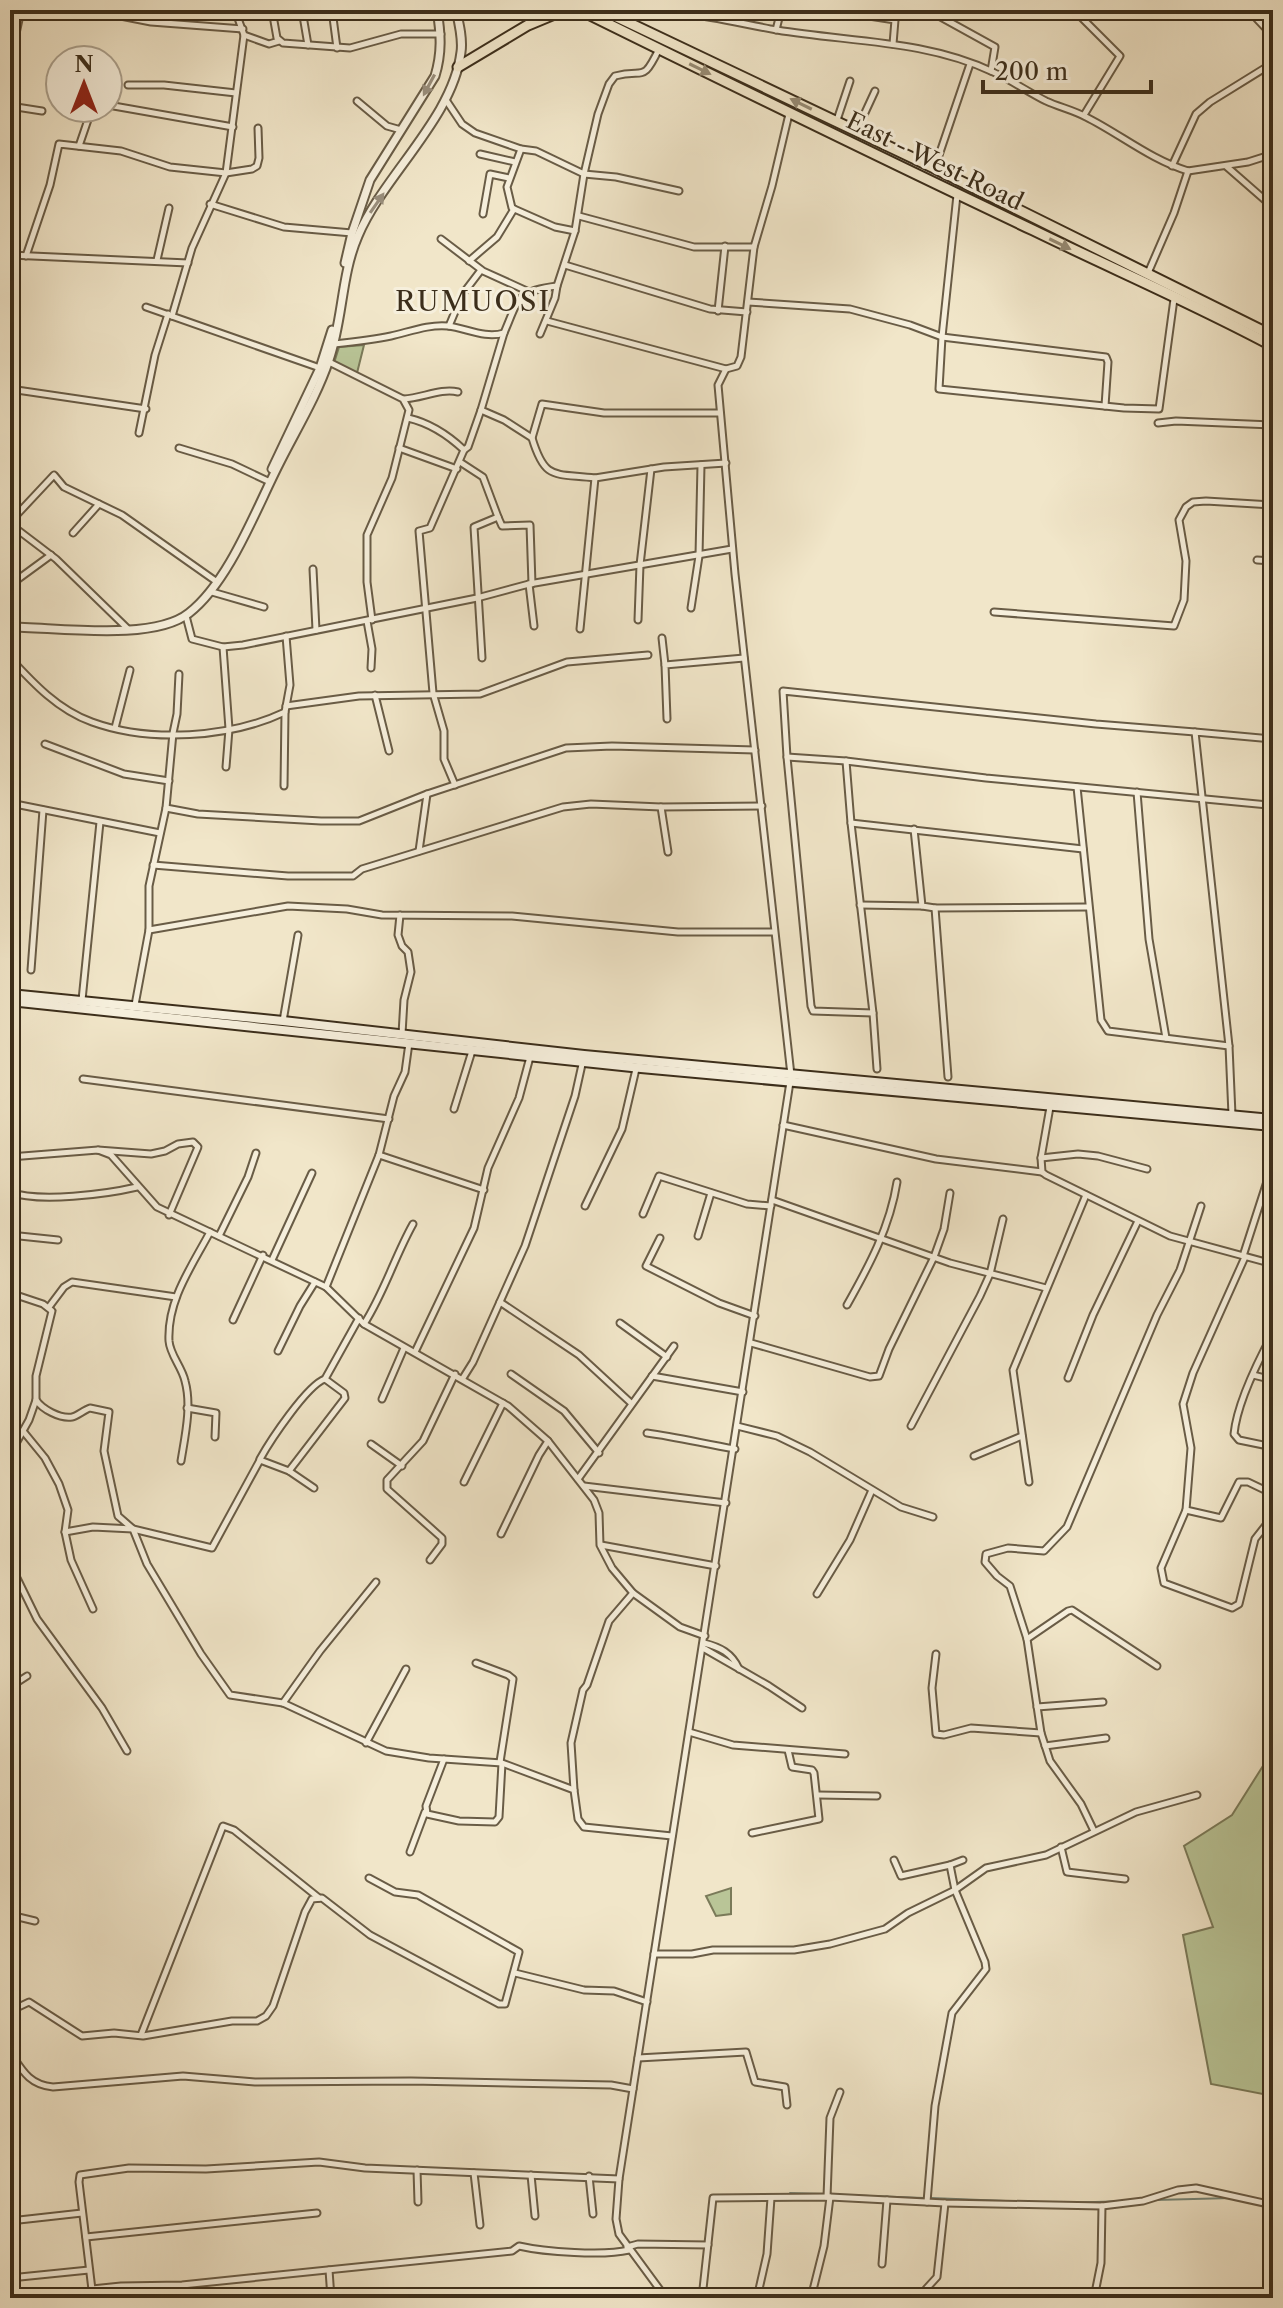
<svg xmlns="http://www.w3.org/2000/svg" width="1283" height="2308" font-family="'Libre Caslon Text',serif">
<rect width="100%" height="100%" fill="#f1e6c9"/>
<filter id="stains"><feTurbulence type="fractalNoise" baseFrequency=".0025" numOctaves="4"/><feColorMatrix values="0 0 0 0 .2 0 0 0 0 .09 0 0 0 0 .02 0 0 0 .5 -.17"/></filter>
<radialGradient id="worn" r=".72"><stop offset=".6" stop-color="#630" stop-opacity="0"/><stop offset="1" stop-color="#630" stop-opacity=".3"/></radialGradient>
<g fill="#b9c597" stroke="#7a7a59" stroke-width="2">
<path d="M364 345 357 373 334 363 339 347Z"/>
<path d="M1273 1750V2096L1211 2084 1183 1935 1213 1927 1184 1846 1232 1815Z"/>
<path d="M731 1888V1914L716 1916 706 1896Z"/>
</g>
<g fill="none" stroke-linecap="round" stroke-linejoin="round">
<g stroke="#758678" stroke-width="2">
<path d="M790 2193 824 2194"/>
<path d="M843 2195 924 2198"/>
<path d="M931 2198 1028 2202"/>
<path d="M1155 2200 1232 2198"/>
<path d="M1063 2203 1128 2201"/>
</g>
<defs>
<g id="minor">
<path d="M90 10 151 22 243 29"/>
<path d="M272 10 277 38 283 43 350 48 401 34H441"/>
<path d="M302 10 308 45"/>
<path d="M332 10 337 48"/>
<path d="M830 10 895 20 893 44"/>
<path d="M928 10 995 47 991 71"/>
<path d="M1074 10 1120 56 1084 115"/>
<path d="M621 17C674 5 725 21 777 30 849 42 926 40 993 72 1011 80 1028 92 1046 101 1059 107 1073 110 1086 117 1120 134 1151 160 1188 171"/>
<path d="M1256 18 1273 36"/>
<path d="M776 30 781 10"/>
<path d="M244 35 269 44 279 41"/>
<path d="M10 62 21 10"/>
<path d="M128 85H164L236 93"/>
<path d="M446 100 462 124 475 133 521 149 536 151 584 174 616 177 679 191"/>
<path d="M357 101 387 126 401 130"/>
<path d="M108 105 233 127"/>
<path d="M10 106 42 111"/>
<path d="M789 114 772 186 754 247 741 357 737 366 726 369 718 385 735 574 791 1075"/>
<path d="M837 120 850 81"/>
<path d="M857 130 875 91"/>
<path d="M79 146 92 108"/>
<path d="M521 149 507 187 512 208 555 227 575 231"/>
<path d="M480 154 515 162"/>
<path d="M1172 166 1196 114 1210 102 1273 63"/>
<path d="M1226 166 1273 207"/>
<path d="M935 167 970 64"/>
<path d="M1188 171 1248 162 1273 154"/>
<path d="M957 195 942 337 939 389 1124 408 1159 409 1174 299"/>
<path d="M210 204 284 227 352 233"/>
<path d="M483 214 490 174 509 178"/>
<path d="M579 216 694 247H754"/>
<path d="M441 239 483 271 527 291"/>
<path d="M10 255 188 263"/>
<path d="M26 256 50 185 59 144 121 151 170 167 226 173 252 169 257 166 259 158 258 128"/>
<path d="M157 260 169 208"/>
<path d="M469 261 497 237 514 209"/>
<path d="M565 265 710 309 747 312"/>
<path d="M1148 273 1174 213 1188 171"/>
<path d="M748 302 850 309 910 325 942 337 1106 357 1108 362 1105 406"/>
<path d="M146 307 320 368"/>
<path d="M718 311 725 246"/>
<path d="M172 316 192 248 226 173 244 35 235 10"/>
<path d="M547 321 726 369"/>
<path d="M449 326 462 295 481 270"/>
<path d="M504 333 481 410 504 420 532 438C545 481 554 473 595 478"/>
<path d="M540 334 555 298 557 286 575 231 584 174 598 114 609 84 615 76C645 68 642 84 659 49"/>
<path d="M334 344C353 342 372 340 391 336 409 332 429 324 448 326 466 328 485 339 504 333 519 298 516 291 557 286"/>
<path d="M329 362 403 399 409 410 392 478 367 535V582L372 620"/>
<path d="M10 389 146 409"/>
<path d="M404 399C422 398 441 388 458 392"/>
<path d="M408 418C430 423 447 434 464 450L430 528 419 531 433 693 444 731V759L455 785"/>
<path d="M1158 423 1176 421 1273 425"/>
<path d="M139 433 155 355 168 314"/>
<path d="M532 438 542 404 604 413H720"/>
<path d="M179 448 232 464 270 482"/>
<path d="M399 448 457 469"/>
<path d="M464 450 468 447 481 410"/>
<path d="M460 462 483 477 498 517 474 527 482 658"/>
<path d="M498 517 502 526 530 525 532 584"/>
<path d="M10 522 54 475 64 487 122 515 217 582"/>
<path d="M10 524 56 559 128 629"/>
<path d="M73 533 99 504"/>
<path d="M1257 560 1273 561"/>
<path d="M313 569 316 630"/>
<path d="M529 584 534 626"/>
<path d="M10 585 51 555"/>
<path d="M212 592 264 607"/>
<path d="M691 608 699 556 701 465"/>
<path d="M994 612 1174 626 1184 600 1186 561 1179 520 1186 507 1193 502 1206 501 1273 505"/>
<path d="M186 616 192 639 223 647 243 645 477 598 529 584 732 549"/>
<path d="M638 620 640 565 651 469"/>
<path d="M367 621 372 649 371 668"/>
<path d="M580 629 595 478 664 467 726 463"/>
<path d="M662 638 665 665"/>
<path d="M223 647 229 729 226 767"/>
<path d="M10 658C33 683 58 710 92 722 150 743 230 738 285 712L290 685 286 636"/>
<path d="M375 695 389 751"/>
<path d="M286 706 359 696 480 694 567 662 648 655"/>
<path d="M667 719 665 665 744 658"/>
<path d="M115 728 130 670"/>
<path d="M1195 732 1096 724 783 691 787 757 811 1006 813 1011 873 1013 851 823 846 761 986 778 1268 805 1273 808"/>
<path d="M45 744 124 774 169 781"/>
<path d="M10 752 16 734"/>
<path d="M787 757 846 761"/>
<path d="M284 786 285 712"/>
<path d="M1077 787 1101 1020 1108 1031 1229 1046"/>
<path d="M1137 792 1149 939 1166 1038"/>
<path d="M10 803 160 833"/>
<path d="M661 807 668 852"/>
<path d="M166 808 198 814 321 821H359L427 794 566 748 612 746 755 750"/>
<path d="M851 823 1083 849"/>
<path d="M914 829 922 906 935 908 1088 907"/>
<path d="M419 851 427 794"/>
<path d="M153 865 288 876H353L362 869 563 807 591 804 661 807 762 806"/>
<path d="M860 905 922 906"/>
<path d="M935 908 948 1077"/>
<path d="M400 915 398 935 402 946 408 952 411 972 404 1000 402 1034"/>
<path d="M149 930 288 906 347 909 382 915 512 916 678 932H773"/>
<path d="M31 970 43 810"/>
<path d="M82 1000 100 822"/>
<path d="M135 1005 149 930V886L166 808 173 733 177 714 179 674"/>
<path d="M873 1013 877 1069"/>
<path d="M283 1021 298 935"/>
<path d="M83 1079 389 1119"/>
<path d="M1050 1107 1041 1158 1042 1172 1046 1175 1170 1236 1273 1264"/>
<path d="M454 1109 472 1051"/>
<path d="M1232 1115 1229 1046 1195 732 1273 739"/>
<path d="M783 1125 936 1159 1042 1172"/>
<path d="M98 1150 111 1155 157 1207 326 1287 364 1324 508 1406 548 1441 594 1500 599 1513 600 1545 612 1568 633 1593 680 1627 705 1636"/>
<path d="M379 1155 484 1190"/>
<path d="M10 1157 98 1150 151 1154 165 1151 178 1144 193 1142 198 1147 169 1215"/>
<path d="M1041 1158 1078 1154 1098 1156 1147 1169"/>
<path d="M10 1192C39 1203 107 1194 137 1187"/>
<path d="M772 1200 950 1263 1046 1288"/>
<path d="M585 1206 622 1129 636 1069"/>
<path d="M643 1214 659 1176 747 1204 771 1206"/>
<path d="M10 1235 58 1240"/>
<path d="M219 1236 248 1177 256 1153"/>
<path d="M698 1236 711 1193"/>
<path d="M660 1238 646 1266 719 1303 755 1316"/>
<path d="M1243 1256 1273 1163"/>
<path d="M1245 1257 1193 1373 1183 1404 1191 1448 1186 1510 1221 1518 1239 1482H1248L1273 1494"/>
<path d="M272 1260 312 1173"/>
<path d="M326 1287 379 1155 394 1096 405 1072 409 1043"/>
<path d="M10 1293 43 1304 52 1311 36 1376V1400L29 1420 10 1454"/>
<path d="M500 1302 579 1355 631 1403"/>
<path d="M847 1305C869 1266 890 1227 897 1182"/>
<path d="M49 1307 64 1287 72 1282 176 1297"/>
<path d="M233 1320 263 1255"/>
<path d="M620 1323 667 1357"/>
<path d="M364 1324C384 1293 395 1256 413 1224"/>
<path d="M1273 1333C1258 1361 1237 1403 1234 1434L1239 1440 1273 1447"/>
<path d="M751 1343 870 1377 879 1376 889 1349 934 1257 944 1229 950 1193"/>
<path d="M278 1351 300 1306 315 1282"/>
<path d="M415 1352 474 1228 488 1168 519 1098 530 1057"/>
<path d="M511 1374 564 1411 599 1453"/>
<path d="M1253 1375 1273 1380"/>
<path d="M652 1376 743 1392"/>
<path d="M463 1378 473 1362 525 1246 575 1096 583 1060"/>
<path d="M1068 1378 1093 1315 1138 1221"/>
<path d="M382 1399 404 1348"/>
<path d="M36 1400C42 1409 60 1419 72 1417 77 1416 84 1410 90 1408L109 1412 104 1451 118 1516 133 1529 147 1564 201 1654 230 1695 283 1703 386 1751 429 1758 502 1763 574 1790 578 1819 584 1827 672 1836"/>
<path d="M187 1408 216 1413 215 1437"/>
<path d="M737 1426 777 1436 810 1452 901 1507 933 1517"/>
<path d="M911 1426 980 1296 990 1274 1003 1219"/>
<path d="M23 1431 45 1458 59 1484 68 1510 65 1532 71 1560 93 1609"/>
<path d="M647 1433C677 1437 705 1444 735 1449"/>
<path d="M371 1444 402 1466"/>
<path d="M974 1456 1022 1436"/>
<path d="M260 1459C270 1441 307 1385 325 1379"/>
<path d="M181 1461C185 1436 192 1406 185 1381 182 1367 170 1355 169 1341 167 1300 192 1266 210 1232"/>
<path d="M289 1471 345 1398 344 1393 325 1379 359 1318"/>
<path d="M578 1479 674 1346"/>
<path d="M464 1482 503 1403"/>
<path d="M1029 1482 1013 1370 1086 1195"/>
<path d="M584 1486 726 1503"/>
<path d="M1186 1510 1161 1568 1164 1583 1232 1608 1239 1604 1255 1539 1273 1516"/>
<path d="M65 1532 93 1527 133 1529 212 1548 260 1460 289 1471 314 1488"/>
<path d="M501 1534 539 1455 548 1441"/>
<path d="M10 1535 15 1574 37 1619 102 1708 127 1751"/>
<path d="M601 1545 716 1566"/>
<path d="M430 1560 442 1544V1538L387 1489V1480L423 1441 455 1374"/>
<path d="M817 1594 850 1540 872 1490"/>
<path d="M1027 1639 1068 1611 1072 1610 1157 1666"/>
<path d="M704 1643C720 1647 732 1653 739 1669"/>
<path d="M703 1648 769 1686 802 1708"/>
<path d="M936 1654 932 1688 936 1734 944 1735 971 1728 1041 1733"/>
<path d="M476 1663 508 1675 513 1679 500 1762"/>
<path d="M10 1687 27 1676"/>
<path d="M283 1703 320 1651 376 1582"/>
<path d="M1037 1707 1103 1702"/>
<path d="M689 1732 733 1745 845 1754"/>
<path d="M366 1743 406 1669"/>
<path d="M1045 1746 1106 1738"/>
<path d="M444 1759 426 1806 427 1814 459 1821 495 1822 499 1817 502 1763"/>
<path d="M574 1790 571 1743 583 1690 587 1685 609 1621 633 1593"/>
<path d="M818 1795 877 1796"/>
<path d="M1094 1831 1081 1804 1050 1761 1041 1733 1027 1639 1010 1586 997 1576 985 1562 986 1554 1008 1548 1044 1551 1067 1527 1157 1315 1180 1270 1201 1206"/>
<path d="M752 1833 819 1819 814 1773 812 1770 792 1767 788 1750"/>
<path d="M1061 1847 1067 1872 1125 1879"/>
<path d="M410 1852 425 1812"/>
<path d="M894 1860 901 1876 950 1865 963 1860"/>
<path d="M10 1915 35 1921"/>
<path d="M654 1954H692L713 1950H794L830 1944 885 1929 908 1913 955 1890 986 1868 1046 1855 1136 1812 1197 1795"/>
<path d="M515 1973 584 1990 614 1991 647 2002"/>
<path d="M10 2011 29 2002 82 2036 114 2033 143 2036 232 2021H257L266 2016 273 2006 305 1912 312 1899 322 1898 370 1935 499 2004H505L519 1952 418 1895 395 1892 369 1878"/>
<path d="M141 2035 223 1826 234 1830 319 1898"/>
<path d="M10 2052C22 2070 29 2085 53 2087L183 2076 255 2082 411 2081 611 2085 633 2089"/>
<path d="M638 2058 746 2052 755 2082 785 2087 787 2105"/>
<path d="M417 2170 418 2202"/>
<path d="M474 2173 480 2225"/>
<path d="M531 2175 535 2216"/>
<path d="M589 2176 593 2214"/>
<path d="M827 2197 830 2118 840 2092"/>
<path d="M927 2202 935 2106 952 2013 986 1969 985 1962 955 1890 950 1865"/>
<path d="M10 2221 82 2213"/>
<path d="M86 2237 317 2213"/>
<path d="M627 2247 638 2244 708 2245"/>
<path d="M882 2264 887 2200"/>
<path d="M329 2270 331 2298"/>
<path d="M10 2278 89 2270"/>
<path d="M92 2289 121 2286 182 2285 512 2251 519 2246C545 2252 604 2256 629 2250"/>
<path d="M93 2298 79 2182 80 2175 129 2168 206 2169 319 2162 365 2168 619 2179"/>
<path d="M666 2298 619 2234 616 2219 619 2179 790 1082"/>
<path d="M702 2298 713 2198 830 2197 945 2203 1102 2206 1143 2201 1178 2190 1196 2188 1273 2205"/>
<path d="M757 2298 767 2254 771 2198"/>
<path d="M811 2298 824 2246 830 2197"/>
<path d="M924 2298 926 2289 937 2277 945 2203"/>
<path d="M1094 2298 1101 2263 1102 2206"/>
</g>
<g id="tertiary">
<path d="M345 263 352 233 370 180 435 76C442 53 441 34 437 10"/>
<path d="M272 469 320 368 332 330"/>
<path d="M10 627C55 627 153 642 189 613 229 582 256 509 279 464 296 430 317 396 329 360 343 320 341 275 358 236 383 176 453 118 461 52 463 39 459 23 456 10"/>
</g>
<g id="secondary">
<path d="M10 994 283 1021 584 1055 1273 1119"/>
<path d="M10 1001 641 1068 1273 1126"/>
</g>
<g id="primary">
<path d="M580 10C730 84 881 158 1033 230 1113 269 1195 304 1273 346"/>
<path d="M602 10 934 168 1273 336"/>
<path d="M458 67 528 25 564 10"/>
</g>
</defs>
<use href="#minor" stroke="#695c46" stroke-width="9"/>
<use href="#tertiary" stroke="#695c46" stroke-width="11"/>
<use href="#secondary" stroke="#3c2e1b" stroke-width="12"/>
<use href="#primary" stroke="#3c2e1b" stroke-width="13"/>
<use href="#minor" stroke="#f6efdc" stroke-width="5"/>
<use href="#tertiary" stroke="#f6efdc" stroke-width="7"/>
<use href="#secondary" stroke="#f6efdc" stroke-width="8"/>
<use href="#primary" stroke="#f1e6c9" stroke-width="9"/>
</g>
<defs><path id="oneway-solid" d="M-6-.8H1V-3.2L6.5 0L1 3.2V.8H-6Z" transform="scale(2)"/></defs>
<g fill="#968a72">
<use href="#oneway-solid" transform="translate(700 69) rotate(26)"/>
<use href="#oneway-solid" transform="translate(801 104) rotate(-154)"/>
<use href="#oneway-solid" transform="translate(1060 244) rotate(26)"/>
</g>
<g fill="#998e7c">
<use href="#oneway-solid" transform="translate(429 85) rotate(118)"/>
<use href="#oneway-solid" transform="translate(377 203) rotate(-55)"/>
</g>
<g text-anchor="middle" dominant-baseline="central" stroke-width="6" stroke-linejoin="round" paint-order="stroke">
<g font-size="24" fill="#3c2e1b" stroke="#f6efdc">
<text transform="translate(935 161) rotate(26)">East - West Road</text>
</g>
<g font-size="28" letter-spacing="2" fill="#3c2e1b" stroke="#f6efdc">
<text x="473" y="301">RUMUOSI</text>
</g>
</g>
<rect width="1283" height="2308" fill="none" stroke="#f1e6c9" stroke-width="40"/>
<rect x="12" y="12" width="1259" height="2284" fill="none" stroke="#3c2e1b" stroke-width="4"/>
<rect x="20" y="20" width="1243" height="2268" fill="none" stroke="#3c2e1b" stroke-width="2"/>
<g transform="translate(84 84)"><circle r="38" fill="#f6efdc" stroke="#aca28f" stroke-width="2"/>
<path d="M0-6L14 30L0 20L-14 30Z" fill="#8f2418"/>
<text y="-12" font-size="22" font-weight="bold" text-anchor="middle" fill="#3c2e1b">N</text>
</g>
<path d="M983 80v12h168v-12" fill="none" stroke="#3c2e1b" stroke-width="4"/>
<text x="995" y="80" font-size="24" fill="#3c2e1b" stroke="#f6efdc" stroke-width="6" paint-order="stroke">200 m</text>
<rect width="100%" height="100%" filter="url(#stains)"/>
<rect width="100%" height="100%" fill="url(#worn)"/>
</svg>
